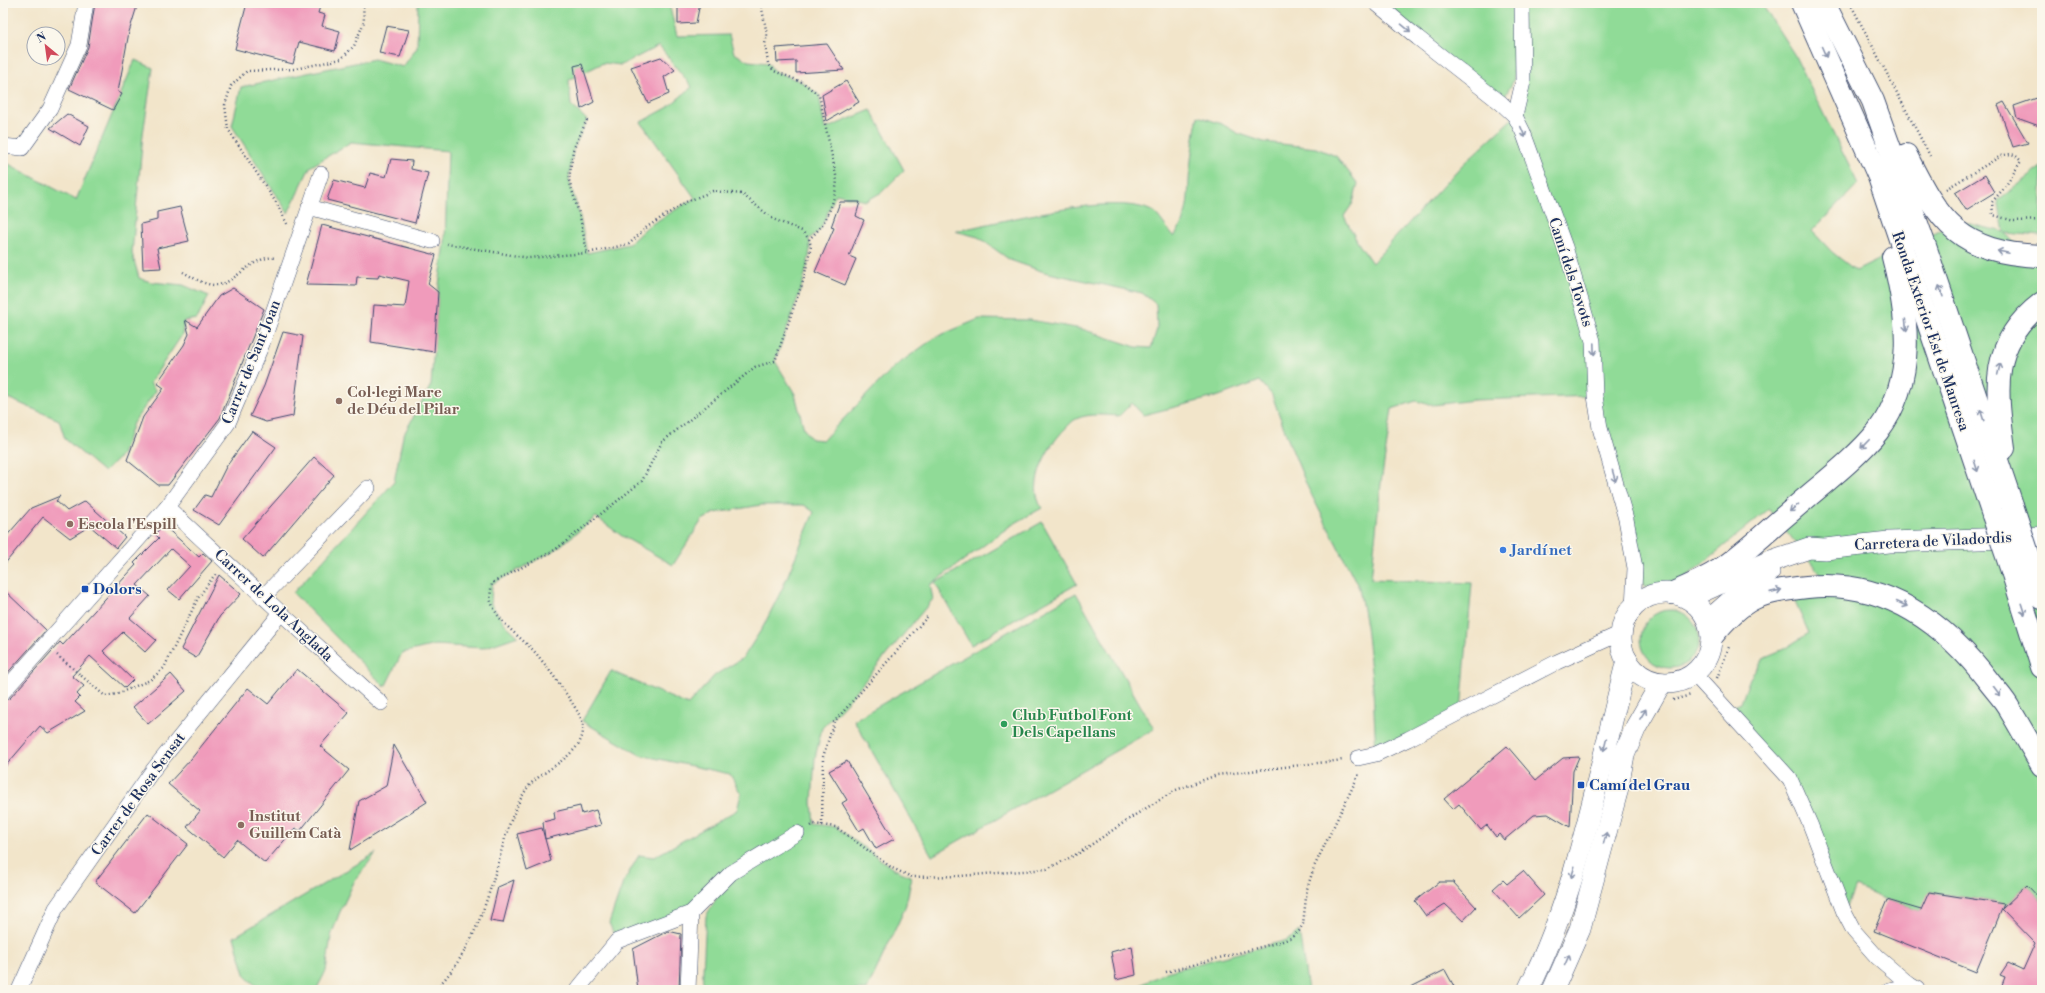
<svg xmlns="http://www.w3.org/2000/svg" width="2045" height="993" font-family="'Libre Bodoni',serif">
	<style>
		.green { fill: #90db97; stroke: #56857a; fill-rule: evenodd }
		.building { fill: #f09bbb }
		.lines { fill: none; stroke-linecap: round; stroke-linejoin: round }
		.street-casing { stroke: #3b4a6e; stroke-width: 16 }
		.secondary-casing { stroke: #3b4a6e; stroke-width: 22 }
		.highway-casing { stroke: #3b4a6e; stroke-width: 24 }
		.path { stroke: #3b4a6e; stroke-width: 2.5; stroke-dasharray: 1 3; stroke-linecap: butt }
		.street { stroke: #fff; stroke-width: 15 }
		.secondary { stroke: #fff; stroke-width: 21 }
		.highway { stroke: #fff; stroke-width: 22 }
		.highway-bridge-casing { stroke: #3b4a6e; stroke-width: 24; stroke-linecap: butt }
		.highway-bridge { stroke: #fff; stroke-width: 22 }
		.oneway { stroke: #8d97ae }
		.education-dot { fill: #8d6e63; stroke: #fbf7ec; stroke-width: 1.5 }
		.shop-dot { fill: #3f7fe0; stroke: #fbf7ec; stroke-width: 1.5 }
		.transit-dot { fill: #1a4fb4; stroke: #fbf7ec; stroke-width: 1.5 }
		.leisure-dot { fill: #2e9e5b; stroke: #fbf7ec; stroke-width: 1.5 }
		.labels { text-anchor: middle; stroke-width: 3; stroke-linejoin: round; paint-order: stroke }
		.street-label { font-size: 15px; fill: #1b2f5e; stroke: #fbf7ec }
		.education-label { font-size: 15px; font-weight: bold; fill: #785e54; stroke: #fbf7ec; text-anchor: start }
		.shop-label { font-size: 15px; font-weight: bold; fill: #366cbe; stroke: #fbf7ec; text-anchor: start }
		.transit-label { font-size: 15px; font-weight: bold; fill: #164399; stroke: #fbf7ec; text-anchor: start }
		.leisure-label { font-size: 15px; font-weight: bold; fill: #27864d; stroke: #fbf7ec; text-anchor: start }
	</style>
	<rect width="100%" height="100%" fill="#fbf7ec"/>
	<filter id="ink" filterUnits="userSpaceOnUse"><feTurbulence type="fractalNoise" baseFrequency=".025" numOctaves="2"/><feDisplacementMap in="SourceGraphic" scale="8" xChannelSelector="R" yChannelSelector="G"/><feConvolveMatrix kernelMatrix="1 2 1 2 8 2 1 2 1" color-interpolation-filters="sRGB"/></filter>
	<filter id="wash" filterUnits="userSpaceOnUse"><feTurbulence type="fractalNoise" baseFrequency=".012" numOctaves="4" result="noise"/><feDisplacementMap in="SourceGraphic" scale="16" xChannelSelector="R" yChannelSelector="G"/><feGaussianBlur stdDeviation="0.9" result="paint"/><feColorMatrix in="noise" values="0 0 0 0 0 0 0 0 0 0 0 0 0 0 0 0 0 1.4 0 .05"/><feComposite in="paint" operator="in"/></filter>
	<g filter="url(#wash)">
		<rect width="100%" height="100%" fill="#f2e5ca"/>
		<g class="green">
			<path d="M420,3h249l8,33 52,-1 5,18 14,8 20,2 6,8 28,11 17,13 6,34 46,-19 33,60 -22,22 -16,9 -30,-7 -16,36 -11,9c7,20 -26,98 -34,122l20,33 9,35 7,10 12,1 71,-73 42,-30 43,-18 51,1 52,9 54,18 15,1 6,-19 -1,-25 -14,-11 -98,-21 -34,-12 -32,-23 -23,-6c43,-8 159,-40 197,-20 8,5 15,19 22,26 17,-25 13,-41 16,-68 2,-18 4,-35 8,-53l24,8 15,9 27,9 52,6 20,8 22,28 -5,19 -9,13 14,27 14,20 90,-98 53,-49 7,-113h239l33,51 64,130 -46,47 20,21 24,19 102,-50 46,11 -6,-32 44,-33v69l-37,-3 37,38v630l-15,-16 -25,24 -8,-7 -64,-10 -9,18 -34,-10 -32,-13 -11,25 -46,-118 -71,-85 14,-6 9,-25 15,-21 19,-8 25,-16 -20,-44 39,-5 -59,-75 -96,79 -28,-2 -10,-18 -40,-172 -121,4 -41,5 -17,-4 -24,8 -11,74 -10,96 101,4 -11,128 -85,43 -3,-65 -7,-63 -7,-38 -51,-100 -19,-46 -17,-47 -12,-14 -41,15 -76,19 -11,-12 -13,13c-15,-1 -30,-3 -43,3 -4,2 -7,6 -10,9 -18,17 -40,56 -24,80l-32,18 -80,59 3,14 -86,103 -25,26 -7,30 -3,44 2,22 22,3 56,41 20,9 -7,31 -38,82h-165l4,-74 24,-41 -39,38 -74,28 -8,-18 14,-40 16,-28 15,2 83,-47 4,-16 -11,-20 -90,-19 -58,-34 29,-50 77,34 27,-30 28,-17 20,-31 20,-40 31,-75 -10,-7h-43l-46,8 -13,7 -29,45 -51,-29 -26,-19 -41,33 -63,34 -1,20 14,20 13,12 -35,12 -48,-3 -33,8 -17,34 -92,-94 101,-111 9,-46 28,-51 7,-93 7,-49 3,-92 -97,-9 -41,25 -22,46 -56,-87 9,-39 133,-28 29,8 14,-20 1,-43zM659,46l33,41 -25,21 -26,14 54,76 -48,29 -18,17 -42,9 -7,-36 -11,-37 4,-30 14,-30 -16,-15 -2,-25 34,-17 18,2z"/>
			<polygon points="1376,3 1513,3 1514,80 1505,96 1492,96"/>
			<polygon points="135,60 153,68 143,134 132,253 139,278 151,282 183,285 209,296 197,319 184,321 182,335 150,383 156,391 133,423 122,455 104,472 65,439 59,420 3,396 3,161 76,200"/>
			<polygon points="1042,522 1077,584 971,645 935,583"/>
			<polygon points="1076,593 1154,729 932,856 854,720"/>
			<circle cx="1670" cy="639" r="29"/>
			<polygon points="376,853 354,882 339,914 331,936 326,971 316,990 261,990 246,977 234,937"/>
			<polygon points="1299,931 1308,990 1131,990 1166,972 1280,942 1291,938"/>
		</g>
		<g id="blocks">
			<g class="building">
				<polygon points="95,3 138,3 129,32 118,92 122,94 113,110 69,89 88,47"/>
				<polygon points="247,3 321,3 318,13 325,15 322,26 340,31 335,51 299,42 293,64 235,49"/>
				<polygon points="678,3 700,3 696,23 678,24"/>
				<polygon points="386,26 409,30 400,57 379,53"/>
				<polygon points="827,44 844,70 796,73 796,61 777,62 776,48"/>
				<polygon points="661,57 675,70 664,77 669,94 648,103 631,67"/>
				<polygon points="582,64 594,102 581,109 574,66"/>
				<polygon points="846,81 859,102 827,121 822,95"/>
				<polygon points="2037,98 2042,111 2042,127 2017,118 2014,106"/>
				<polygon points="2004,102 2028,143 2013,147 1998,105"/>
				<polygon points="67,114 89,126 80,146 50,128"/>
				<polygon points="391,159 412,161 411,169 428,173 415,223 327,200 334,180 365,188 370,173 386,177"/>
				<polygon points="1985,175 1995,192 1966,210 1955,193"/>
				<polygon points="840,202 860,202 856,216 864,220 849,256 856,259 845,285 815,272 834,228 831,227"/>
				<polygon points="180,207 189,241 157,248 161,268 143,269 141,224 157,220 157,212"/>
				<polygon points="322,225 436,255 428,284 438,292 434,352 371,342 374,305 405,307 409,281 379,274 378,278 357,277 356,286 306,285"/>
				<polygon points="233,288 264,309 220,418 168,485 158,485 127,460 143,417 164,388 157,383 184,345 189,334 185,320 197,327 219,296"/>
				<polygon points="283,332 303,336 293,416 266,422 250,416 264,386"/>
				<polygon points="252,431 276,447 219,525 194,510 205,495 211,497 226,467"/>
				<polygon points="314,457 334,475 263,558 242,539"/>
				<polygon points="60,496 56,501 67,511 85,501 125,537 116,548 90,526 70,538 43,517 3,566 3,540 31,508"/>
				<polygon points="163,525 199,557 203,553 212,561 179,599 168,590 190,566 171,549 137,585 150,596 130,618 156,640 145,652 123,632 103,651 133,680 125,688 90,656 72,676 84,686 77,694 80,697 75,702 85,711 48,733 40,726 3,769 3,701 10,698 60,642 63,645 136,565 134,563 159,538 155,534"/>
				<polygon points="219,575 241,594 220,616 196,658 181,649"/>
				<polygon points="3,589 46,630 3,678"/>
				<polygon points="297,669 349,713 320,746 349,770 300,831 295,828 265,863 237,840 223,857 187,827 200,811 168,784 191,759 248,688 268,704"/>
				<polygon points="171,674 186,691 148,724 133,707"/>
				<polygon points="394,745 427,802 350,850 359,801 386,786"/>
				<polygon points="1507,746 1536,780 1563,758 1579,757 1573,771 1570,827 1548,814 1534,815 1504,840 1499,834 1496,837 1487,825 1481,830 1459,804 1453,809 1444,799"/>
				<polygon points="847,761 894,839 876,849 864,828 859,831 842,803 847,800 829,771"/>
				<polygon points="580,806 582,814 596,810 601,825 545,839 543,822 555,819 554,812"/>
				<polygon points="148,813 188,844 135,913 95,882"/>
				<polygon points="542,828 551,861 527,871 517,834"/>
				<polygon points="1523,871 1544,895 1519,918 1493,889 1503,880 1507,884"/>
				<polygon points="514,880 503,923 490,921 498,887"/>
				<polygon points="1439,882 1453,882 1476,907 1463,921 1445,904 1426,916 1415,901"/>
				<polygon points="2027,885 2042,901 2042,990 2000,990 2005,977 2000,975 2008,963 2023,970 2035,943 2002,909"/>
				<polygon points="1929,892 2004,904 1976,972 1874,931 1887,900 1921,910"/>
				<polygon points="668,931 681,934 679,990 638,990 633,949"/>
				<polygon points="1132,946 1136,975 1116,980 1111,952"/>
				<polygon points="1445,970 1456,990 1405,990"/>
			</g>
		</g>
	</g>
	<g filter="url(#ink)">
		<use href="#blocks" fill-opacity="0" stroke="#3b4a6e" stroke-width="1"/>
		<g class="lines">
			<defs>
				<g id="street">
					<polyline points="1376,3 1418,38 1501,103 1515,116 1523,132 1565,247 1593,341 1595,396 1600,428 1626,519 1635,568 1633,608"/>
					<polyline points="1515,116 1523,82 1522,3"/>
					<polyline points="3,146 22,148 50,109 79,45 86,3"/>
					<polyline points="309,207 432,241"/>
					<polyline points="167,507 281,613 381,703"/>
					<polyline points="263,597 368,488"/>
					<polyline points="1694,674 1790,779 1810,824 1844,912 1854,931 1877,957 1910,985"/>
					<polyline points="3,692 167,507 228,423 262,344 321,174"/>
					<polyline points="1358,758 1376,754 1408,739 1557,662 1621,633"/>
					<polyline points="19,990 56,908 153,770 281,613"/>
					<polyline points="577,990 617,941 691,913 731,873 797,833"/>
					<polyline points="688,990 691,913"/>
					<polyline points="1889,990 1910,985 1917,989"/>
				</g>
				<g id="secondary">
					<circle cx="1666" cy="638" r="45"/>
					<polyline points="1690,597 1768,562 1809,548 1825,549 1889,542 2042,537"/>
					<polyline points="1708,621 1752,582 1769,572"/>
					<path d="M1528,990c52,-103 70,-219 99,-330"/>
					<polyline points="1553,990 1580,929 1617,792 1624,755 1636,727 1661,683"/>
				</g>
				<g id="highway">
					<polyline points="1802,3 1879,177 1993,515"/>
					<polyline points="1824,3 1873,101 1925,246 2012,505"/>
					<path d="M1906,155c34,69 54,98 136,101"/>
					<path d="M2004,448c-8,-58 -15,-105 38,-145"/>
					<polyline points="2032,566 2042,598"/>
					<polyline points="2012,571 2042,667"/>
					<path d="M1673,593c17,-7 33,-14 48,-24 25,-17 47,-39 70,-58 27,-24 65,-52 87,-80 39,-52 30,-116 15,-174"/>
					<path d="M1712,636c31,-38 45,-44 95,-49 78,-8 138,36 183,96 7,9 15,17 20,27 11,18 21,37 32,55"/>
				</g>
			</defs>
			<use href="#street" class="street-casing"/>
			<use href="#secondary" class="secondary-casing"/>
			<use href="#highway" class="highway-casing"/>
			<g class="path">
				<path d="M761,3l6,32 -2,9 3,19 6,8 28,11 17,13 18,85c-2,22 -11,45 -28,59"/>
				<polyline points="1850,3 1930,156"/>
				<polyline points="587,120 573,150 569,180 580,217 587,253"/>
				<path d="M1946,189l55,-33c10,-3 13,-3 20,5l-16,26 -13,15 1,13 21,6 28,-1"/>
				<polyline points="287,224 277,204 228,129 225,105 231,86 247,71 295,69 341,59 354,46 364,22 363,3"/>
				<path d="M183,272c9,5 21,13 32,13 19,1 37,-31 61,-27"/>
				<polyline points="57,655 105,696 117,694 150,680 164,668 198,598 216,573"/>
				<polyline points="1717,678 1729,647"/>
				<polyline points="1673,700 1691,695"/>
				<polyline points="822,825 823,757 834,722 928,616"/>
				<polyline points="811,826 814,824 836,827 892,868 912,877 960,876 1047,869 1079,853 1135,815 1176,790 1217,775 1343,760"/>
				<polyline points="1166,972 1280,942 1291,938 1299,931 1303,924 1307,889 1314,867 1359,774"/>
				<path d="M434,990c32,-29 48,-73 60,-113 7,-22 11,-45 21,-66 3,-8 8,-17 13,-24 15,-19 63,-34 54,-66 -4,-13 -40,-62 -50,-72 -14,-14 -33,-26 -40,-45 -3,-5 -1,-15 0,-21l63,-33 61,-48 26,-21 20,-39 93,-75 20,-6 29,-83 7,-32 -2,-7 -7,-8 -29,-12 -31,-25 -29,-3 -27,11 -39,25 -18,17 -42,9 -58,5 -82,-14"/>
			</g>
			<use href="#street" class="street"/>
			<use href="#secondary" class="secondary"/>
			<use href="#highway" class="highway"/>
			<defs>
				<g id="highway-bridge">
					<polyline points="2012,505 2032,566"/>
					<polyline points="1993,515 2012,571"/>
				</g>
			</defs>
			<use href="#highway-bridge" class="highway-bridge-casing"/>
			<use href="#highway-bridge" class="highway-bridge"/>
		</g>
		<defs><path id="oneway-shaft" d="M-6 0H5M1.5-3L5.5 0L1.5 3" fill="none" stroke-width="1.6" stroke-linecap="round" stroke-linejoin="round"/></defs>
		<g class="oneway">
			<use href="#oneway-shaft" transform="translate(1406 28) rotate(40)"/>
			<use href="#oneway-shaft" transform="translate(1824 52) rotate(66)"/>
			<use href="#oneway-shaft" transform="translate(1523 132) rotate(67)"/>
			<use href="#oneway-shaft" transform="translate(2003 252) rotate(-168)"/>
			<use href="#oneway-shaft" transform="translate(1941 291) rotate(-109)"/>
			<use href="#oneway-shaft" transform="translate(1906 325) rotate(84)"/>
			<use href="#oneway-shaft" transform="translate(1594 349) rotate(88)"/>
			<use href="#oneway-shaft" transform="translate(1999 369) rotate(-77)"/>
			<use href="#oneway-shaft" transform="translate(1982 415) rotate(-108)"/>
			<use href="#oneway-shaft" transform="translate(1865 444) rotate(134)"/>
			<use href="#oneway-shaft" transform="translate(1976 466) rotate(72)"/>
			<use href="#oneway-shaft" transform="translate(1614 476) rotate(74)"/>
			<use href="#oneway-shaft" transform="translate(1794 508) rotate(140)"/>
			<use href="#oneway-shaft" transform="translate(1776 591) rotate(-13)"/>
			<use href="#oneway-shaft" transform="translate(1902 604) rotate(24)"/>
			<use href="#oneway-shaft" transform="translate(2023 609) rotate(72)"/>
			<use href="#oneway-shaft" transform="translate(1997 691) rotate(53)"/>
			<use href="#oneway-shaft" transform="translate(1643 714) rotate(-59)"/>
			<use href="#oneway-shaft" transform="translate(1605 745) rotate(104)"/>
			<use href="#oneway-shaft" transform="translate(1605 838) rotate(-75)"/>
			<use href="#oneway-shaft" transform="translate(1573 872) rotate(107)"/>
			<use href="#oneway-shaft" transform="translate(1567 960) rotate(-66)"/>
		</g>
	</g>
	<g class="education-dot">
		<circle cx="339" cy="401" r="4"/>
		<circle cx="70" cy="524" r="4"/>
		<circle cx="241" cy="825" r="4"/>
	</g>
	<circle class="shop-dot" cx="1503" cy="550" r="4"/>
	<g class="transit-dot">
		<rect x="81" y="585" width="8" height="8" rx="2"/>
		<rect x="1577" y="781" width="8" height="8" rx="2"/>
	</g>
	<circle class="leisure-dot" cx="1004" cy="724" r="4"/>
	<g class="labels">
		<g class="street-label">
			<text transform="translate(1571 272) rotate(72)" y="5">Camí dels Tovots</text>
			<text transform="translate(1931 331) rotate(71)" y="5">Ronda Exterior Est de Manresa</text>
			<text transform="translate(251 362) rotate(-68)" y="5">Carrer de Sant Joan</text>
			<text transform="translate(1933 541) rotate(-3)" y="5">Carretera de Viladordis</text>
			<text transform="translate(274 605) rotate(43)" y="5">Carrer de Lola Anglada</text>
			<text transform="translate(138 794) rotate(-54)" y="5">Carrer de Rosa Sensat</text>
		</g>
		<g class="education-label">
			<text x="347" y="397">Col·legi Mare<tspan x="347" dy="17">de Déu del Pilar</tspan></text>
			<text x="78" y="529">Escola l'Espill</text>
			<text x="249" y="821">Institut<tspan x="249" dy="17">Guillem Catà</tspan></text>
		</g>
		<g class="shop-label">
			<text x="1511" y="555">Jardí net</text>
		</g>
		<g class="transit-label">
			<text x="93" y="594">Dolors</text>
			<text x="1589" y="790">Camí del Grau</text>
		</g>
		<g class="leisure-label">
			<text x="1012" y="720">Club Futbol Font<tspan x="1012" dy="17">Dels Capellans</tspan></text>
		</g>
	</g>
	<rect width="2045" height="993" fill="none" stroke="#fbf7ec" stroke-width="16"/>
	<g transform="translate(46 46) rotate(331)"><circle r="19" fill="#fbf7ec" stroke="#a1a7b3"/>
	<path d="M0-3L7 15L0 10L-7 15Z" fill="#d1495b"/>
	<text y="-6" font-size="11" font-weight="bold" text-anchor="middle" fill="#1b2f5e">N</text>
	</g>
</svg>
